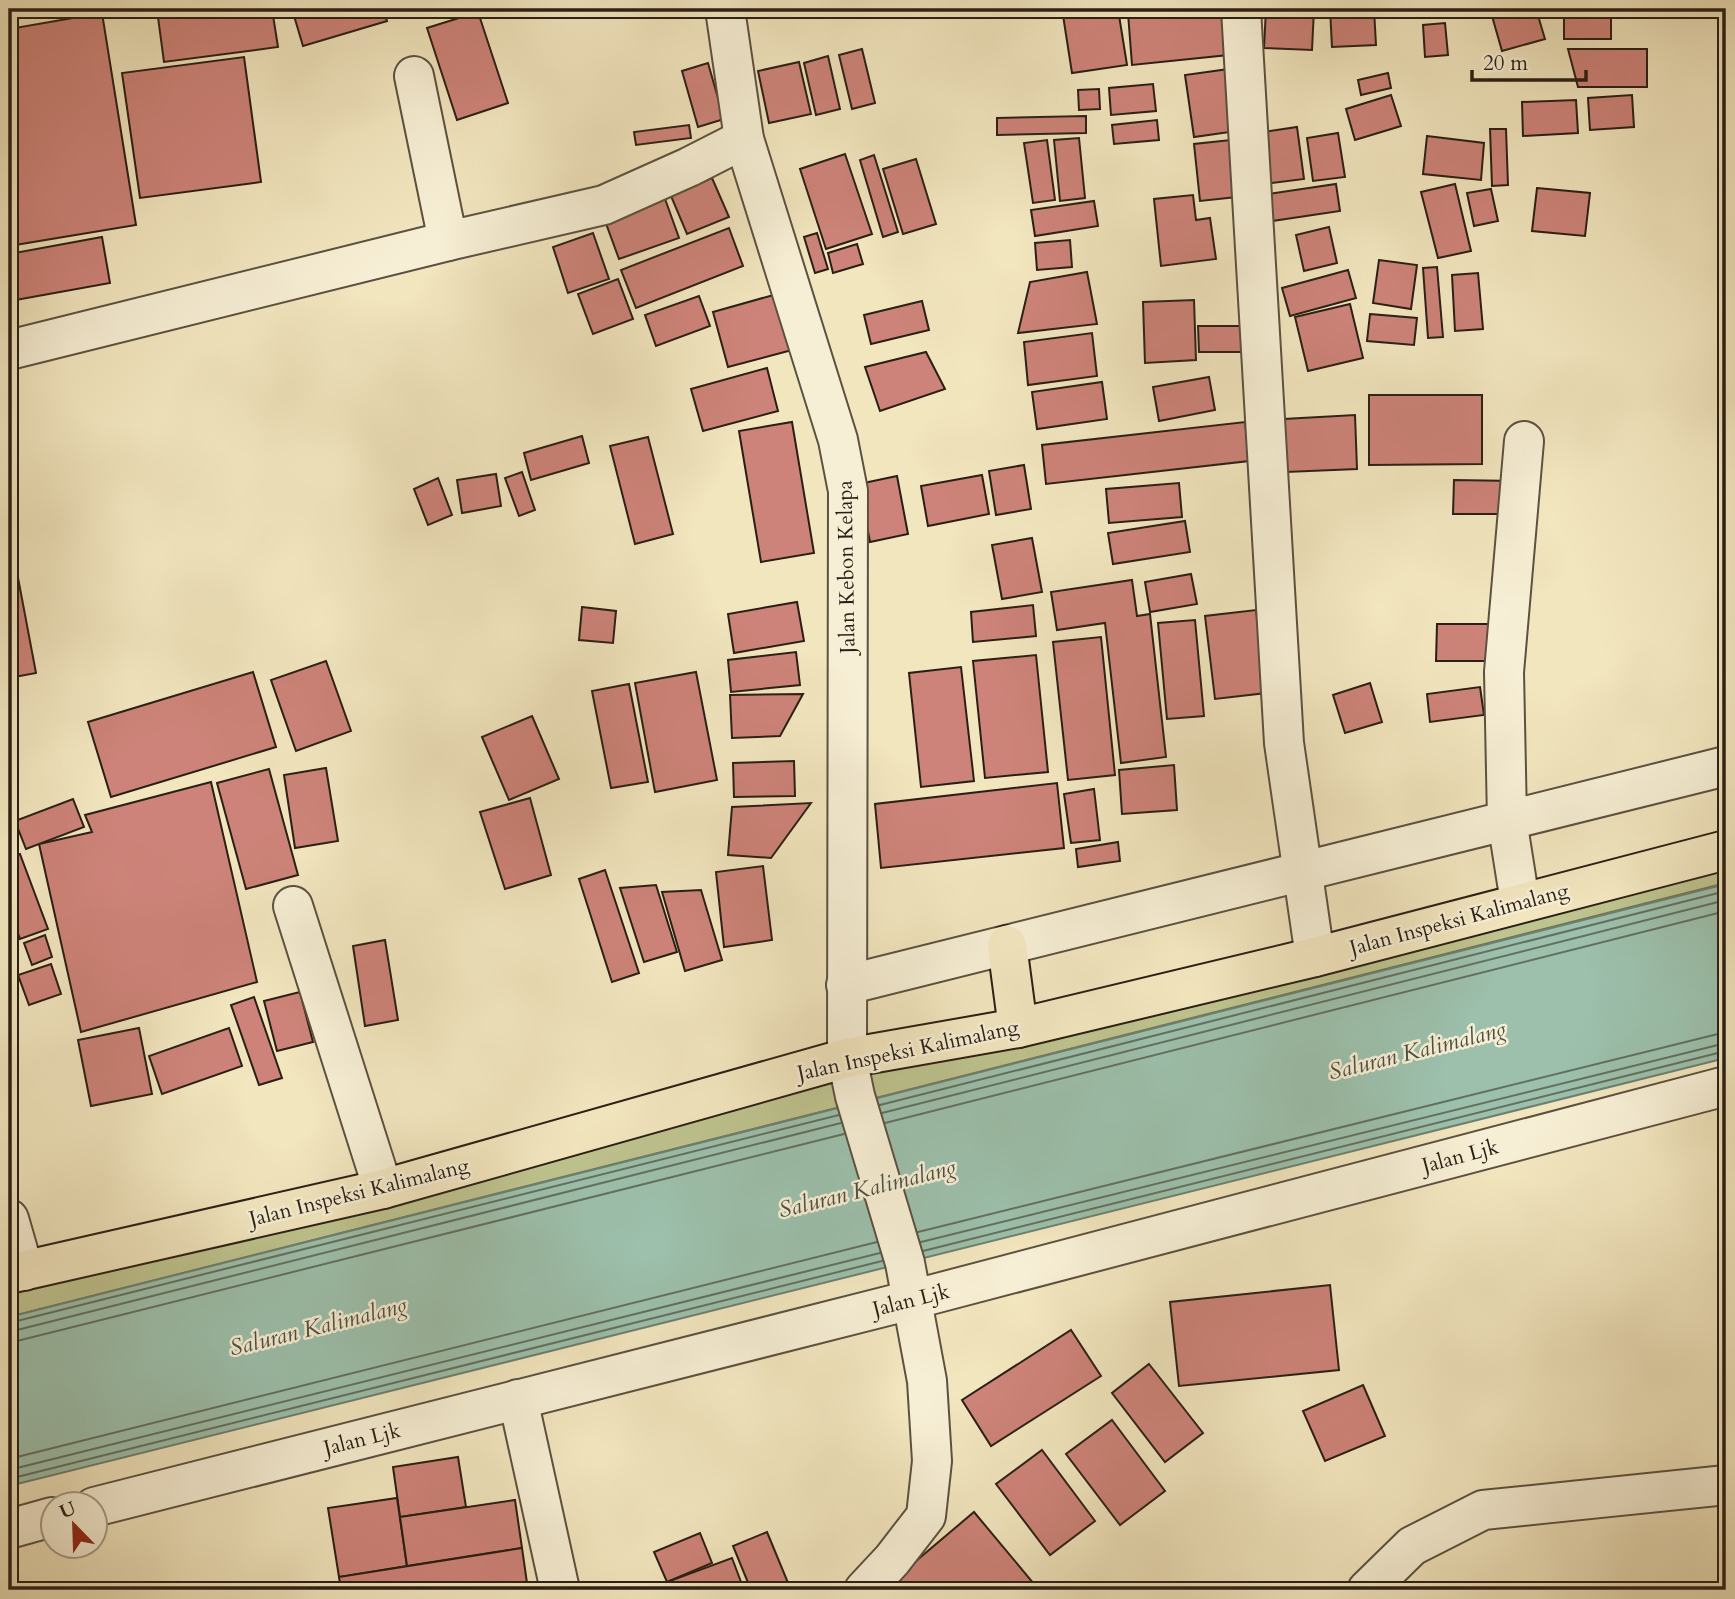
<svg xmlns="http://www.w3.org/2000/svg" width="1735" height="1599" font-family="Cardo,serif">
	<style>
		.green { fill: #bec48f; stroke: #747252; stroke-width: 2 }
		.water { fill: #9cc0ac; stroke: #6e8070; stroke-width: 2 }
		.lines { fill: none; stroke-linecap: round; stroke-linejoin: round }
		.shore { stroke: #637060; stroke-width: 2 }
		.building { fill: #cd8379; stroke: #2a1f15; stroke-width: 2 }
		.minor-casing { stroke: #5c5140; stroke-width: 42 }
		.major-casing { stroke: #2a1f15; stroke-width: 42 }
		.minor { stroke: #f7efd5; stroke-width: 38 }
		.major { stroke: #f2e6bf; stroke-width: 38 }
		.labels { text-anchor: middle; stroke-width: 5; stroke-linejoin: round; paint-order: stroke }
		.street-label { font-size: 21px; fill: #2a1f15; stroke: #f7efd5 }
		.water-label { font-size: 23px; font-style: italic; fill: #4c4f42; stroke: #f7efd5 }
	</style>
	<rect width="100%" height="100%" fill="#f2e6bf"/>
	<filter id="stains"><feTurbulence type="fractalNoise" baseFrequency=".00286" numOctaves="4"/><feColorMatrix values="0 0 0 0 .2 0 0 0 0 .09 0 0 0 0 .02 0 0 0 .5 -.17"/></filter>
	<radialGradient id="worn" r=".72"><stop offset=".6" stop-color="#630" stop-opacity="0"/><stop offset="1" stop-color="#630" stop-opacity=".3"/></radialGradient>
	<polygon class="green" points="1726,850 1726,883 9,1317 9,1274"/>
	<polygon class="water" points="1726,884 1726,1058 9,1486 9,1317"/>
	<g class="lines">
		<g class="shore">
			<polyline points="880,1105 1726,891"/>
			<polyline points="882,1113 1726,900"/>
			<polyline points="885,1123 1726,911"/>
			<polyline points="918,1232 1726,1032"/>
			<polyline points="921,1242 1726,1043"/>
			<polyline points="923,1251 1726,1051"/>
			<polyline points="9,1323 839,1115"/>
			<polyline points="9,1332 841,1123"/>
			<polyline points="9,1343 844,1134"/>
			<polyline points="9,1459 877,1242"/>
			<polyline points="9,1470 880,1253"/>
			<polyline points="9,1479 882,1261"/>
		</g>
	</g>
	<g class="building">
		<polygon points="169,9 272,9 278,47 164,62 157,10"/>
		<polygon points="292,9 383,9 387,21 303,46"/>
		<polygon points="1062,9 1118,9 1127,65 1072,73"/>
		<polygon points="1173,9 1234,9 1238,54 1132,65 1128,13"/>
		<polygon points="1266,9 1314,9 1312,50 1264,48"/>
		<polygon points="1330,9 1374,9 1376,45 1332,47"/>
		<polygon points="1490,9 1536,9 1545,39 1502,51"/>
		<rect x="1564" y="9" width="47" height="30"/>
		<polygon points="478,12 508,103 457,120 427,28"/>
		<polygon points="102,13 136,225 9,246 9,29"/>
		<polygon points="1445,23 1448,55 1425,57 1423,25"/>
		<polygon points="862,49 875,103 852,109 839,55"/>
		<polygon points="1568,49 1647,49 1647,87 1578,87"/>
		<polygon points="828,56 840,109 816,115 804,63"/>
		<polygon points="244,57 261,182 140,198 122,73"/>
		<polygon points="799,62 811,114 769,123 758,71"/>
		<polygon points="708,63 724,119 698,127 682,71"/>
		<polygon points="1229,69 1237,131 1194,137 1185,75"/>
		<polygon points="1388,73 1391,88 1361,95 1358,80"/>
		<polygon points="1153,84 1156,111 1111,115 1109,88"/>
		<polygon points="1099,89 1100,109 1079,110 1078,90"/>
		<polygon points="1391,95 1401,126 1355,140 1346,109"/>
		<polygon points="1632,95 1634,127 1590,130 1588,98"/>
		<polygon points="1576,100 1578,133 1523,136 1522,102"/>
		<polygon points="1086,116 1086,133 997,135 997,118"/>
		<polygon points="1157,120 1159,140 1114,144 1112,125"/>
		<polygon points="689,125 691,138 636,145 634,132"/>
		<polygon points="1297,127 1304,179 1264,184 1257,133"/>
		<polygon points="1490,129 1506,129 1508,185 1492,186"/>
		<polygon points="1338,133 1345,177 1313,181 1307,138"/>
		<polygon points="1427,136 1484,143 1481,180 1423,174"/>
		<polygon points="1079,138 1085,198 1060,201 1054,140"/>
		<polygon points="1240,139 1246,196 1200,201 1194,144"/>
		<polygon points="1047,140 1055,200 1033,203 1024,143"/>
		<polygon points="845,154 872,234 826,249 800,169"/>
		<polygon points="874,155 898,232 883,237 860,160"/>
		<polygon points="916,159 936,224 903,234 883,169"/>
		<polygon points="712,178 729,217 687,234 671,196"/>
		<polygon points="1336,184 1340,211 1272,221 1268,194"/>
		<polygon points="1455,184 1471,251 1438,258 1421,192"/>
		<polygon points="1537,188 1590,193 1585,236 1532,231"/>
		<polygon points="1491,189 1498,221 1474,226 1467,193"/>
		<polygon points="1193,195 1196,220 1210,218 1216,259 1161,266 1154,199"/>
		<polygon points="664,196 679,238 619,259 604,218"/>
		<polygon points="1094,201 1098,226 1035,236 1031,210"/>
		<polygon points="1329,227 1337,263 1304,271 1296,235"/>
		<polygon points="729,228 743,266 636,308 621,270"/>
		<polygon points="593,233 609,279 568,293 553,247"/>
		<polygon points="817,233 828,269 815,273 804,237"/>
		<polygon points="102,237 110,283 10,301 9,254"/>
		<polygon points="1070,240 1072,267 1037,270 1035,243"/>
		<polygon points="857,244 863,264 833,273 828,253"/>
		<polygon points="1379,260 1417,265 1411,309 1373,303"/>
		<polygon points="1437,267 1443,337 1428,338 1423,268"/>
		<polygon points="1348,270 1356,298 1290,316 1282,288"/>
		<polygon points="1087,272 1097,324 1018,333 1030,282"/>
		<polygon points="1478,273 1483,329 1455,331 1452,275"/>
		<polygon points="618,279 633,319 593,334 578,294"/>
		<polygon points="777,294 792,350 728,367 713,312"/>
		<polygon points="699,296 710,326 656,346 645,315"/>
		<polygon points="1194,300 1196,360 1145,363 1143,302"/>
		<polygon points="922,301 929,330 871,344 864,315"/>
		<polygon points="1350,304 1363,358 1308,371 1295,317"/>
		<polygon points="1370,314 1417,318 1414,345 1367,341"/>
		<polygon points="1198,326 1259,326 1259,352 1199,352"/>
		<polygon points="1092,333 1097,376 1028,385 1024,342"/>
		<polygon points="926,352 945,389 880,411 865,367"/>
		<polygon points="767,368 778,411 703,431 691,389"/>
		<polygon points="1209,377 1215,410 1159,421 1153,387"/>
		<polygon points="1102,382 1107,419 1037,429 1032,392"/>
		<polygon points="1369,395 1482,395 1482,464 1369,465"/>
		<polygon points="1355,415 1357,469 1286,472 1284,419"/>
		<polygon points="792,422 814,553 761,562 739,431"/>
		<polygon points="1245,422 1249,461 1046,484 1042,445"/>
		<polygon points="582,436 589,463 531,480 524,453"/>
		<polygon points="648,437 673,534 635,544 610,446"/>
		<polygon points="9,438 14,465 9,466"/>
		<polygon points="1024,465 1031,509 996,515 989,471"/>
		<polygon points="522,472 535,510 519,516 505,478"/>
		<polygon points="496,474 501,506 462,513 457,480"/>
		<polygon points="982,475 989,514 928,526 921,486"/>
		<polygon points="897,476 908,534 870,542 859,484"/>
		<polygon points="438,478 452,515 428,525 414,489"/>
		<polygon points="1454,480 1515,481 1514,514 1453,514"/>
		<polygon points="1179,483 1182,517 1109,523 1106,489"/>
		<polygon points="1185,521 1190,552 1113,564 1108,533"/>
		<polygon points="9,530 36,673 9,678"/>
		<polygon points="1032,538 1042,592 1002,599 992,545"/>
		<polygon points="1191,574 1197,604 1150,612 1145,582"/>
		<polygon points="1132,580 1137,616 1150,614 1166,757 1121,763 1105,623 1057,630 1051,592"/>
		<polygon points="797,602 804,641 734,653 728,614"/>
		<polygon points="1033,605 1036,636 973,642 971,612"/>
		<polygon points="582,607 616,611 613,643 579,640"/>
		<polygon points="1256,610 1266,693 1215,699 1205,616"/>
		<polygon points="1195,620 1204,716 1167,719 1158,623"/>
		<polygon points="1437,624 1497,624 1497,661 1436,661"/>
		<polygon points="1101,637 1115,775 1068,780 1053,642"/>
		<polygon points="796,652 800,685 731,692 728,660"/>
		<polygon points="1036,655 1048,772 985,778 973,661"/>
		<polygon points="326,661 351,731 296,751 271,680"/>
		<polygon points="961,667 974,781 921,787 909,673"/>
		<polygon points="253,672 276,747 111,797 88,722"/>
		<polygon points="696,672 717,780 655,792 635,683"/>
		<polygon points="1370,683 1382,722 1345,733 1333,695"/>
		<polygon points="629,684 648,782 611,788 592,691"/>
		<polygon points="1480,687 1484,715 1430,722 1427,694"/>
		<polygon points="803,694 780,736 732,738 730,695"/>
		<polygon points="532,716 559,779 509,800 482,737"/>
		<polygon points="794,761 795,796 734,797 733,763"/>
		<polygon points="1174,765 1177,810 1122,814 1119,770"/>
		<polygon points="326,768 338,841 295,848 284,775"/>
		<polygon points="269,769 298,875 246,889 217,783"/>
		<polygon points="211,782 257,982 81,1032 39,844 92,832 85,815"/>
		<polygon points="1057,783 1064,848 881,868 875,804"/>
		<polygon points="1094,789 1100,840 1071,843 1064,794"/>
		<polygon points="530,798 551,875 505,889 480,812"/>
		<polygon points="73,799 84,827 26,849 15,821"/>
		<polygon points="811,803 771,858 728,855 732,807"/>
		<polygon points="9,828 16,849 9,852"/>
		<polygon points="1118,842 1120,861 1078,867 1076,849"/>
		<polygon points="20,854 48,929 20,939 9,908 9,858"/>
		<polygon points="763,866 772,940 724,947 716,872"/>
		<polygon points="605,870 639,973 612,982 579,879"/>
		<polygon points="656,885 677,952 644,962 620,888"/>
		<polygon points="701,890 722,960 685,971 662,892"/>
		<polygon points="45,935 52,957 32,965 24,943"/>
		<polygon points="385,940 398,1020 365,1026 353,946"/>
		<polygon points="51,964 61,994 29,1005 18,975"/>
		<polygon points="300,992 313,1042 277,1051 264,1001"/>
		<polygon points="254,997 282,1078 259,1085 231,1005"/>
		<polygon points="139,1028 152,1094 91,1106 78,1040"/>
		<polygon points="229,1028 242,1066 162,1094 149,1056"/>
		<polygon points="1330,1285 1339,1370 1179,1386 1170,1302"/>
		<polygon points="1071,1330 1101,1376 991,1446 962,1400"/>
		<polygon points="1149,1364 1203,1433 1165,1462 1112,1393"/>
		<polygon points="1363,1385 1385,1436 1325,1461 1303,1411"/>
		<polygon points="1112,1420 1165,1491 1120,1525 1066,1454"/>
		<polygon points="1042,1450 1095,1521 1050,1555 996,1484"/>
		<polygon points="458,1457 466,1507 400,1517 393,1467"/>
		<polygon points="397,1498 407,1566 339,1577 328,1508"/>
		<polygon points="515,1500 522,1548 407,1566 400,1517"/>
		<polygon points="974,1512 1039,1590 887,1590 884,1588"/>
		<polygon points="767,1532 791,1590 751,1590 733,1546"/>
		<polygon points="700,1533 712,1563 667,1582 654,1552"/>
		<polygon points="522,1548 528,1590 341,1590 339,1577"/>
		<polygon points="732,1558 744,1590 670,1590 667,1582"/>
		<polygon points="1726,1585 1726,1590 1680,1590 1680,1588"/>
	</g>
	<g class="lines">
		<defs>
			<g id="minor">
				<polyline points="725,9 744,139 838,440 848,491 847,1058 855,1096 905,1263 927,1381 932,1461 926,1516 892,1560 864,1590"/>
				<polyline points="1241,9 1284,743 1315,957"/>
				<polyline points="414,76 448,241 604,205 689,167 744,139"/>
				<polyline points="9,350 448,241"/>
				<polyline points="1520,902 1507,820 1504,672 1524,441"/>
				<polyline points="293,906 383,1189"/>
				<polyline points="846,985 1726,766"/>
				<polyline points="9,1219 24,1271"/>
				<polyline points="518,1399 560,1590"/>
				<polyline points="94,1507 911,1300 1726,1086"/>
				<polyline points="9,1529 52,1517"/>
				<polyline points="1367,1590 1412,1546 1483,1510 1726,1485"/>
			</g>
			<g id="major">
				<polyline points="1007,945 1018,1028"/>
				<polyline points="9,1274 383,1189 847,1058 1018,1028 1315,957 1726,850"/>
			</g>
		</defs>
		<use href="#minor" class="minor-casing"/>
		<use href="#major" class="major-casing"/>
		<use href="#minor" class="minor"/>
		<use href="#major" class="major"/>
	</g>
	<g class="labels">
		<g class="street-label">
			<text transform="translate(846 567) rotate(-91)" y="7">Jalan Kebon Kelapa</text>
			<text transform="translate(1459 919) rotate(-15)" y="7">Jalan Inspeksi Kalimalang</text>
			<text transform="translate(908 1050) rotate(-12)" y="7">Jalan Inspeksi Kalimalang</text>
			<text transform="translate(1460 1156) rotate(-15)" y="7">Jalan Ljk</text>
			<text transform="translate(359 1192) rotate(-14)" y="7">Jalan Inspeksi Kalimalang</text>
			<text transform="translate(911 1300) rotate(-14)" y="7">Jalan Ljk</text>
			<text transform="translate(362 1439) rotate(-14)" y="7">Jalan Ljk</text>
		</g>
		<g class="water-label">
			<text transform="translate(1417 1050) rotate(-14)" y="8">Saluran Kalimalang</text>
			<text transform="translate(867 1188) rotate(-14)" y="8">Saluran Kalimalang</text>
			<text transform="translate(318 1326) rotate(-14)" y="8">Saluran Kalimalang</text>
		</g>
	</g>
	<rect width="1735" height="1599" fill="none" stroke="#f2e6bf" stroke-width="35"/>
	<rect x="10" y="10" width="1714" height="1578" fill="none" stroke="#2a1f15" stroke-width="3.5"/>
	<rect x="18" y="18" width="1700" height="1564" fill="none" stroke="#2a1f15" stroke-width="2"/>
	<g transform="translate(74 1525) rotate(337)"><circle r="33" fill="#f7efd5" stroke="#a59c88" stroke-width="2"/>
	<path d="M0-5L12 26L0 18L-12 26Z" fill="#8f2418"/>
	<text y="-10" font-size="19" font-weight="bold" text-anchor="middle" fill="#2a1f15">U</text>
	</g>
	<path d="M1472 70v10h114v-10" fill="none" stroke="#2a1f15" stroke-width="3.5"/>
	<text x="1483" y="70" font-size="21" fill="#2a1f15" stroke="#f7efd5" stroke-width="5" paint-order="stroke">20 m</text>
	<rect width="100%" height="100%" filter="url(#stains)"/>
	<rect width="100%" height="100%" fill="url(#worn)"/>
</svg>
